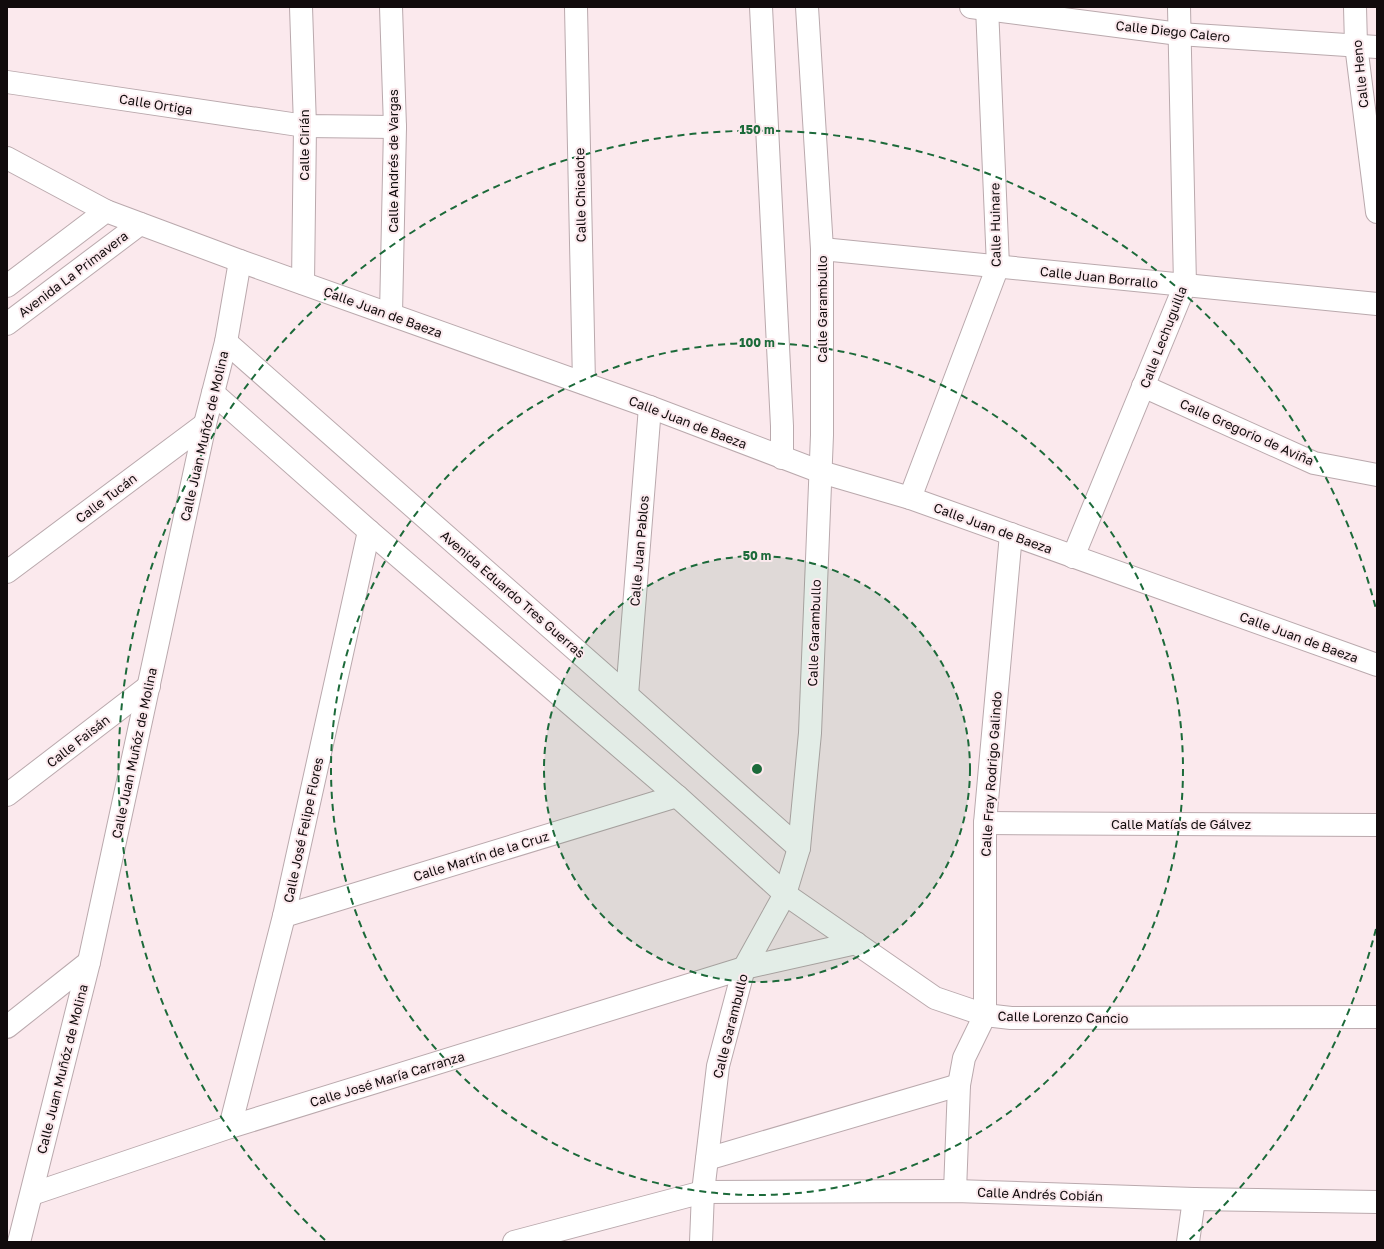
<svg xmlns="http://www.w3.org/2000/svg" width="1384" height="1249" font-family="'Golos Text',sans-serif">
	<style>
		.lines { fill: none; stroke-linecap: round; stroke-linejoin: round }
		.street-casing { stroke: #baa9ad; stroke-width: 24 }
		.secondary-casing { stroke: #baa9ad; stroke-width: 24 }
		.street { stroke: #fff; stroke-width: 22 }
		.secondary { stroke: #fff; stroke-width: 22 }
		.ring { fill: none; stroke: #1c6a3a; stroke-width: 2; stroke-dasharray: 7 5 }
		.labels { text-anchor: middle; stroke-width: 4; stroke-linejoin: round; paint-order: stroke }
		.street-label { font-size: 13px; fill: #110b0c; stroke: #fbe9ed }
		.centre { fill: #1c6a3a; stroke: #fbe9ed; stroke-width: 2 }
		.ring-label { font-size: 12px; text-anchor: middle; font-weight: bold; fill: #1c6a3a; stroke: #fbe9ed; stroke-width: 4; stroke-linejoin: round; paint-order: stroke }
	</style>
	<rect width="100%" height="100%" fill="#fbe9ed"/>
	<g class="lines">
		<defs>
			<g id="street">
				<polyline points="301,7 305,126 303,283"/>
				<polyline points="576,7 584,383"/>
				<polyline points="971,7 1179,34 1377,47"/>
				<polyline points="1355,7 1356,45 1377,212"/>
				<polyline points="7,82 305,126 395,127"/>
				<polyline points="7,158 106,211"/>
				<polyline points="822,249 1377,304"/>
				<polyline points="391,314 395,127 391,7"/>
				<polyline points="226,342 627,695 799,848"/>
				<polyline points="1143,386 1314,463 1377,475"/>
				<polyline points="213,393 369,531 677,796 785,894 935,998 985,1015 1011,1018 1377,1017"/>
				<polyline points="910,498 998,266 987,7"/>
				<polyline points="1073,557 1185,285 1179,7"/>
				<polyline points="7,572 205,424"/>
				<polyline points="627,695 650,407"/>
				<polyline points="7,795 149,686"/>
				<polyline points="985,823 1377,825"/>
				<polyline points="284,916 677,796"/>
				<polyline points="7,1027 89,962"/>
				<polyline points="230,1127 284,916 369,531"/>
				<polyline points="707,1159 959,1085"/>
				<polyline points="955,1191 959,1085 964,1058 985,1015 985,823 1011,534"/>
				<polyline points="32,1194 230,1127 744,968 856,943"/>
				<polyline points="19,1242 89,962 205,424 226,342 240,261"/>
				<polyline points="514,1242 703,1192 955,1191 1194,1199 1377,1202"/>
				<polyline points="1188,1242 1194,1199"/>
			</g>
			<g id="secondary">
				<polyline points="761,7 782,426 782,458"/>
				<polyline points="7,286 106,211 240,261 650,407 821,472 910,498 1377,665"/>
				<polyline points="7,324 140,224"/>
				<polyline points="701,1242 703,1192 718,1066 744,968 785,894 799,848 810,733 822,435 822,249 807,7"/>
			</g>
		</defs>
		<use href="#street" class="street-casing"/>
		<use href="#secondary" class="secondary-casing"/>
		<use href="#street" class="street"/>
		<use href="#secondary" class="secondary"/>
	</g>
	<circle cx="757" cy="769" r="213" fill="#1c6a3a" fill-opacity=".12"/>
	<g class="ring">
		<circle cx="757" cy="769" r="213"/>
		<circle cx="757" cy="769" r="426"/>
		<path d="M1376 929A639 639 0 0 1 1189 1240M325 1240A639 639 0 1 1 1376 609"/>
	</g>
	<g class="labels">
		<g class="street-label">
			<text transform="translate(1173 31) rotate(6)" y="5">Calle Diego Calero</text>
			<text transform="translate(1360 74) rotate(-96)" y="5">Calle Heno</text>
			<text transform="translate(156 104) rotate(9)" y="5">Calle Ortiga</text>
			<text transform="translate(304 145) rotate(-90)" y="5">Calle Cirián</text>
			<text transform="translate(393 161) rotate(-90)" y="5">Calle Andrés de Vargas</text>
			<text transform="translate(580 195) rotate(-91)" y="5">Calle Chicalote</text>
			<text transform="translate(995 225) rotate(-91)" y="5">Calle Huinare</text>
			<text transform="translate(73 274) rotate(-37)" y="5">Avenida La Primavera</text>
			<text transform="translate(1099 277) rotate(6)" y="5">Calle Juan Borrallo</text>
			<text transform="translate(822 309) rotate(-90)" y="5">Calle Garambullo</text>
			<text transform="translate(383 312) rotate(20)" y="5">Calle Juan de Baeza</text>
			<text transform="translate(1163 337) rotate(-69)" y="5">Calle Lechuguilla</text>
			<text transform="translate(688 422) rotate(21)" y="5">Calle Juan de Baeza</text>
			<text transform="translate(1247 432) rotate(24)" y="5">Calle Gregorio de Aviña</text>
			<text transform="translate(204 436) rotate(-77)" y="5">Calle Juan Muñóz de Molina</text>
			<text transform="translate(106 498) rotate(-37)" y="5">Calle Tucán</text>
			<text transform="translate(993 528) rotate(20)" y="5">Calle Juan de Baeza</text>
			<text transform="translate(639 551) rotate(-85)" y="5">Calle Juan Pablos</text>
			<text transform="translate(513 594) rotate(41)" y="5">Avenida Eduardo Tres Guerras</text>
			<text transform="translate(814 633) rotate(-88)" y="5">Calle Garambullo</text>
			<text transform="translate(1299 637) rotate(20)" y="5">Calle Juan de Baeza</text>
			<text transform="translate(78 741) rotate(-38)" y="5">Calle Faisán</text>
			<text transform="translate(134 753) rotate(-78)" y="5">Calle Juan Muñóz de Molina</text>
			<text transform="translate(991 774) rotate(-86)" y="5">Calle Fray Rodrigo Galindo</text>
			<text x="1181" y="829">Calle Matías de Gálvez</text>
			<text transform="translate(303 830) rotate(-78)" y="5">Calle José Felipe Flores</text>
			<text transform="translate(481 856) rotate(-17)" y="5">Calle Martín de la Cruz</text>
			<text transform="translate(1063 1017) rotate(1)" y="5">Calle Lorenzo Cancio</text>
			<text transform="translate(730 1026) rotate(-76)" y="5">Calle Garambullo</text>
			<text transform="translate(62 1069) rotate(-76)" y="5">Calle Juan Muñóz de Molina</text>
			<text transform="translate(387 1079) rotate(-17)" y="5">Calle José María Carranza</text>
			<text transform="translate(1040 1194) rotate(2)" y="5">Calle Andrés Cobián</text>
		</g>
	</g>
	<circle cx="757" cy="769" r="6" class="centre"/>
	<g class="ring-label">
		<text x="757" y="134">150 m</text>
		<text x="757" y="347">100 m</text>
		<text x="757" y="560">50 m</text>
	</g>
	<rect width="1384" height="1249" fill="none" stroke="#110b0c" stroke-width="16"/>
</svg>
